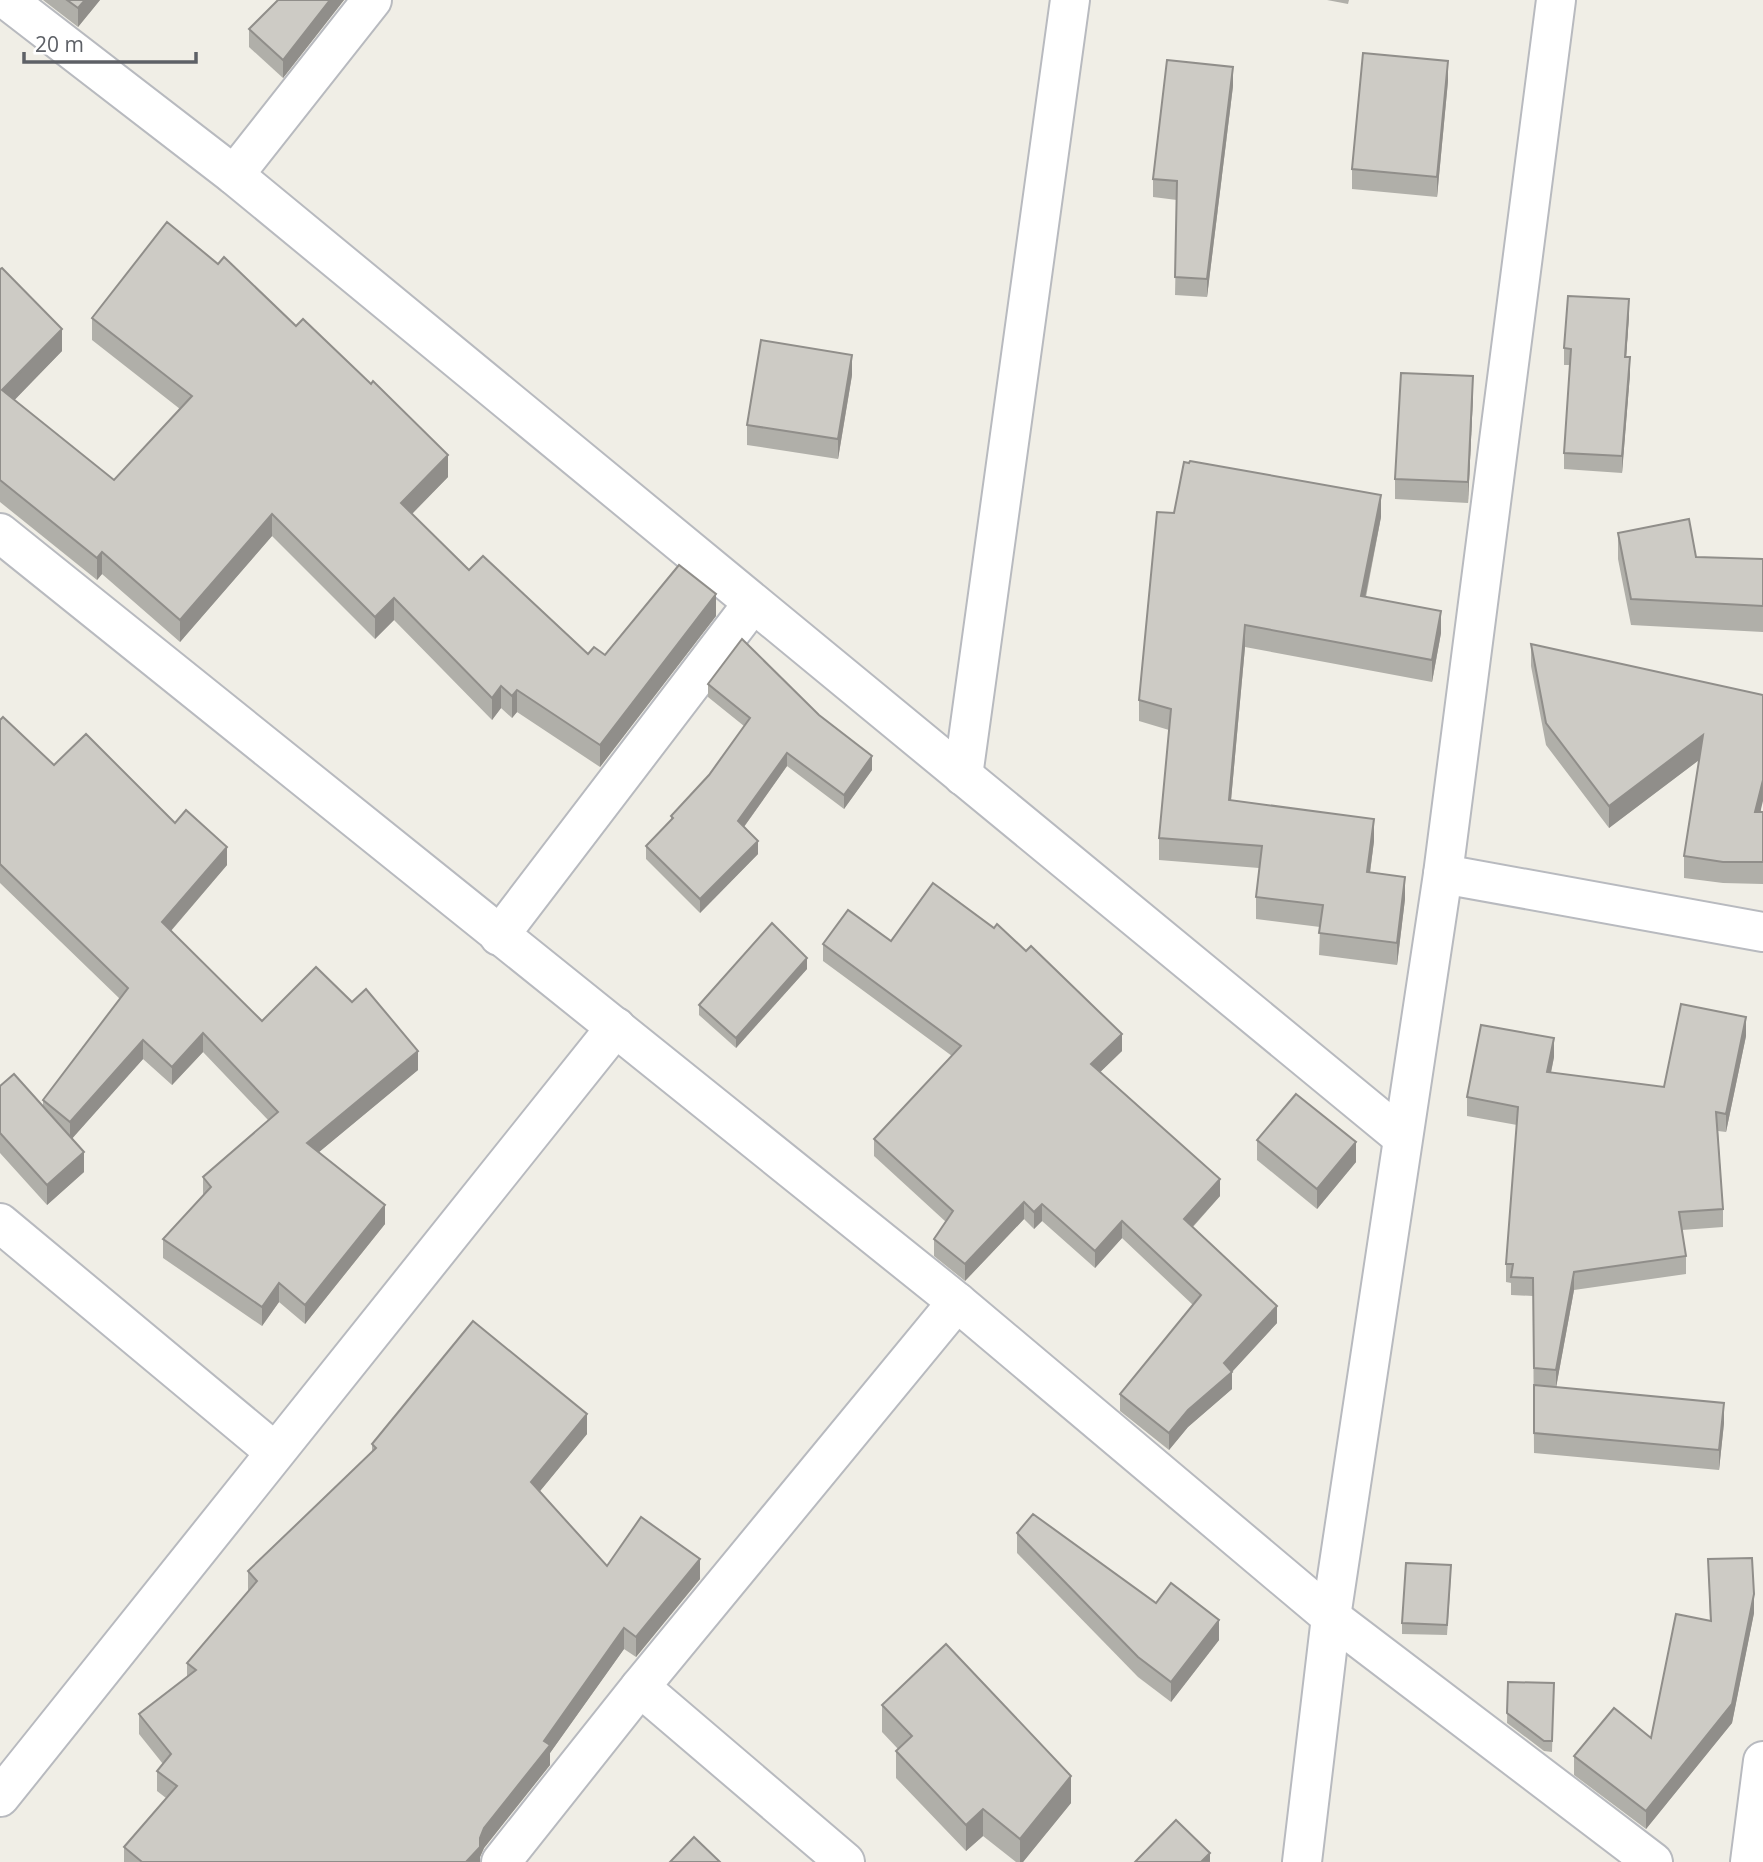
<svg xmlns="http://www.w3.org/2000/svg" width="1763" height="1862" font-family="'Open Sans',sans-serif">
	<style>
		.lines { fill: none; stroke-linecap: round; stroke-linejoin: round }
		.minor-casing { stroke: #b8babf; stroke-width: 42 }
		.minor { stroke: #fff; stroke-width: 38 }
		.wall { fill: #b0afa9 }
		.shaded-wall { fill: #908e8a }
		.building { fill: #cdcbc5; stroke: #908e8a; stroke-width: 2 }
	</style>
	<rect width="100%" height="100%" fill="#f0eee6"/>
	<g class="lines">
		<defs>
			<g id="minor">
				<polyline points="7,0 234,175 1402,1137"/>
				<polyline points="234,175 372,0"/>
				<polyline points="0,533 957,1302 1331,1617 1653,1862"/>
				<polyline points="963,776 1070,0"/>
				<polyline points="1443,874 1763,932"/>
				<polyline points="499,936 753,603"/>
				<polyline points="0,1223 275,1452"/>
				<polyline points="640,1687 845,1862"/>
				<polyline points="0,1797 616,1027"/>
				<polyline points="501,1862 640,1687 957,1302"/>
				<polyline points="1302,1862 1331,1617 1443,874 1556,0"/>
				<polyline points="1750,1862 1763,1761"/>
			</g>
		</defs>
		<use href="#minor" class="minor-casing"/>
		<use href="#minor" class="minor"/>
	</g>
	<g class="wall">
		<polygon points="43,0 100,0 78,27"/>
		<polygon points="278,0 344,0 283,78 249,47 249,29"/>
		<polygon points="1327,0 1349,0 1348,4"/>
		<polygon points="1448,81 1437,197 1352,189 1352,169"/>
		<polygon points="1233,86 1207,297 1175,295 1177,200 1153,197 1153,179"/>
		<polygon points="0,269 62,351 14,400 114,480 180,409 92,340 92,318 448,477 412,514 469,570 588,654 605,655 716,616 600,767 517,712 512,718 501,708 492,720 394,620 375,639 272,536 180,642 102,574 97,580 0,502"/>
		<polygon points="1629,316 1626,357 1630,374 1622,473 1564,469 1564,453 1570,365 1564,365 1564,348"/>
		<polygon points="852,375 838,459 747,445 747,425"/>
		<polygon points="1473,396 1468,503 1395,499 1395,479"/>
		<polygon points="1381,517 1366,597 1441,633 1432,682 1245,647 1231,800 1374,841 1370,873 1405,899 1397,965 1319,955 1320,927 1256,919 1256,897 1259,868 1159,860 1159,838 1169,730 1139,721 1139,700"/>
		<polygon points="1618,533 1696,557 1763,559 1763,632 1631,625 1618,559"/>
		<polygon points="1531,644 1763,695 1761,812 1763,812 1763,884 1723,883 1684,878 1684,856 1699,760 1609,828 1546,745 1531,666"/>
		<polygon points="708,684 872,770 844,809 787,766 744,827 758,854 700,913 646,859 646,846 671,820 671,816 709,775 744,726 708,697"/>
		<polygon points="0,720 54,765 175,823 227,865 171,931 262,1021 418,1070 319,1152 385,1224 305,1324 279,1302 262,1326 163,1258 163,1239 203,1196 203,1177 268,1120 203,1052 172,1085 143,1059 72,1138 84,1172 47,1205 0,1153 0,1086 43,1106 43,1100 120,999 0,883"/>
		<polygon points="891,941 1122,1051 1100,1072 1220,1196 1193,1227 1277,1323 1232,1372 1232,1389 1188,1427 1169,1450 1120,1411 1120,1394 1193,1305 1122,1238 1095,1268 1042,1221 1034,1229 1024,1219 965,1281 934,1256 934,1239 946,1222 874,1156 874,1139 952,1056 823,961 823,944"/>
		<polygon points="807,969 736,1048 699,1015 699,1005"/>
		<polygon points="1746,1036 1726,1132 1718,1131 1723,1209 1723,1227 1682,1230 1686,1256 1686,1274 1574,1290 1556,1387 1724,1423 1719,1470 1534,1453 1533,1296 1511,1295 1511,1283 1506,1282 1506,1264 1517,1125 1467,1116 1467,1097 1554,1057 1551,1073 1664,1087"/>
		<polygon points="1257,1140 1356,1162 1317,1209 1257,1160"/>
		<polygon points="587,1434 540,1491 607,1566 700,1579 636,1657 624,1649 550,1753 550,1765 484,1848 480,1857 480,1862 124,1862 124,1847 166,1798 157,1791 157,1771 163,1764 139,1734 139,1714 187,1677 187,1663 248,1592 248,1571 372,1452 372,1444"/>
		<polygon points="1017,1533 1156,1603 1219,1640 1171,1702 1138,1677 1017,1553"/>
		<polygon points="1708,1559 1754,1613 1732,1723 1646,1829 1574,1775 1574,1756 1651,1738 1710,1621"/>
		<polygon points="1451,1576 1447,1635 1402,1634 1402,1623"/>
		<polygon points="1508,1682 1554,1683 1552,1752 1544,1751 1507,1723"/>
		<polygon points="882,1705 1071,1803 1023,1862 1016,1862 983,1836 966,1851 896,1778 896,1751 898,1749 882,1732"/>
	</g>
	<g class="shaded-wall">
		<polygon points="85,0 100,0 78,27 78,8"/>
		<polygon points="330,0 344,0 283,78 283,60"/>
		<polygon points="1448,61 1448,81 1437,197 1437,177"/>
		<polygon points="1233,67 1233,86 1207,297 1207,279"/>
		<polygon points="1629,299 1629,316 1625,374 1625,357"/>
		<polygon points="62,329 62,351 2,413 2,390"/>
		<polygon points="852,355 852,375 838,459 838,439"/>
		<polygon points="1630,357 1630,374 1622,473 1622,456"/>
		<polygon points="1473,376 1473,396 1468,503 1468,482"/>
		<polygon points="448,455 448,477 401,525 401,503"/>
		<polygon points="1381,495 1381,517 1361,618 1361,596"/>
		<polygon points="272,514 272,536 180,642 180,620"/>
		<polygon points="102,552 102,574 97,580 97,558"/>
		<polygon points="716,594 716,616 600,767 600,745"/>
		<polygon points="394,598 394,620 375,639 375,617"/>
		<polygon points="1441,611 1441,633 1432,682 1432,660"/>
		<polygon points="1245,625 1245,647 1229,822 1229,800"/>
		<polygon points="501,686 501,708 492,720 492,698"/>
		<polygon points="517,690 517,712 512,718 512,696"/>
		<polygon points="1703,735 1703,757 1609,828 1609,806"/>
		<polygon points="787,753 787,766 738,835 738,821"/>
		<polygon points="872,756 872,770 844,809 844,795"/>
		<polygon points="1763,780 1763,801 1755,833 1755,812"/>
		<polygon points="1374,819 1374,841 1367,894 1367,872"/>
		<polygon points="758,841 758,854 700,913 700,899"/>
		<polygon points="227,847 227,865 162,941 162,922"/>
		<polygon points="1405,877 1405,899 1397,965 1397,943"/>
		<polygon points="807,958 807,969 736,1048 736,1038"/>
		<polygon points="1746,1017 1746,1036 1726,1132 1726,1114"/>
		<polygon points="203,1033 203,1052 172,1085 172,1067"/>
		<polygon points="1122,1034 1122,1051 1091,1081 1091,1064"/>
		<polygon points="1554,1038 1554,1057 1547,1091 1547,1072"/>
		<polygon points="143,1040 143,1059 70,1141 70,1122"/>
		<polygon points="418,1051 418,1070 307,1162 307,1143"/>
		<polygon points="1356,1142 1356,1162 1317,1209 1317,1189"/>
		<polygon points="84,1152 84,1172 47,1205 47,1185"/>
		<polygon points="1220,1179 1220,1196 1184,1236 1184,1219"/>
		<polygon points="1024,1202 1024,1219 965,1281 965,1264"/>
		<polygon points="1042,1204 1042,1221 1034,1229 1034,1212"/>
		<polygon points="385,1205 385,1224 305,1324 305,1305"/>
		<polygon points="1122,1221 1122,1238 1095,1268 1095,1251"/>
		<polygon points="1574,1272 1574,1290 1556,1388 1556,1370"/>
		<polygon points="279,1283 279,1302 262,1326 262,1307"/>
		<polygon points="1277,1306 1277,1323 1230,1374 1232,1372 1232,1389 1188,1427 1169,1450 1169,1433 1224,1363"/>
		<polygon points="1724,1403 1724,1423 1719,1470 1719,1450"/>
		<polygon points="587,1414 587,1434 531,1502 531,1482"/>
		<polygon points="700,1559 700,1579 636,1657 636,1637"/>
		<polygon points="1754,1594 1754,1613 1732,1723 1646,1829 1646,1811"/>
		<polygon points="1219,1620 1219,1640 1171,1702 1171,1682"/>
		<polygon points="624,1628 624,1649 550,1753 550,1765 484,1848 480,1857 480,1862 466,1862 484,1828 544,1741"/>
		<polygon points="1071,1776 1071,1803 1023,1862 1020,1862 1020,1839"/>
		<polygon points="983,1809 983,1836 966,1851 966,1825"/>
		<polygon points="1210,1853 1210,1862 1201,1862"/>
	</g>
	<g class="building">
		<polygon points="67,0 85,0 78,8"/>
		<polygon points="278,0 330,0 283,60 249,29"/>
		<polygon points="1363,53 1448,61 1437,177 1352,169"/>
		<polygon points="1167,60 1233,67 1207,279 1175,277 1177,181 1153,179"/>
		<polygon points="167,222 218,264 224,257 296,326 303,319 371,384 373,381 448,455 401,503 469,570 483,556 588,654 594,647 605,655 679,565 716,594 600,745 517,690 512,696 501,686 492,698 394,598 375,617 272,514 180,620 102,552 97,558 0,480 0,269 2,268 62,329 2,390 114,480 192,396 92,318"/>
		<polygon points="1568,296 1629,299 1625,357 1630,357 1622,456 1564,453 1571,349 1564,348"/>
		<polygon points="761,340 852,355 838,439 747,425"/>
		<polygon points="1401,373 1473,376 1468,482 1395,479"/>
		<polygon points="1190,461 1381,495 1361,596 1441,611 1432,660 1245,625 1229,800 1374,819 1367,872 1405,877 1397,943 1319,933 1323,905 1256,897 1262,846 1159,838 1171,709 1139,700 1157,512 1174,513 1184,462 1189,463"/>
		<polygon points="1689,519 1696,557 1763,559 1763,606 1631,599 1618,533"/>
		<polygon points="742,639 819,715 872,756 844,795 787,753 738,821 758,841 700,899 646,846 673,818 671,816 709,775 750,718 708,684"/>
		<polygon points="1531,644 1763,695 1763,780 1755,812 1763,812 1763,862 1723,862 1684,856 1703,735 1609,806 1546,723"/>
		<polygon points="3,717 54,765 86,734 175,823 186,810 227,847 162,922 262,1021 316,967 352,1002 366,989 418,1051 307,1143 385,1205 305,1305 279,1283 262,1307 163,1239 211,1187 203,1177 278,1112 203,1033 172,1067 143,1040 70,1122 43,1100 128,988 0,864 0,720"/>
		<polygon points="933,883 994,928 997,924 1026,951 1031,946 1122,1034 1091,1064 1220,1179 1184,1219 1277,1306 1224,1363 1232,1372 1188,1410 1169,1433 1120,1394 1201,1295 1122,1221 1095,1251 1042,1204 1034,1212 1024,1202 965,1264 934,1239 953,1211 874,1139 961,1046 823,944 848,910 891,941"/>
		<polygon points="772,923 807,958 736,1038 699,1005"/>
		<polygon points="1681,1004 1746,1017 1726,1114 1716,1112 1723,1209 1679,1212 1686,1256 1574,1272 1556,1370 1534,1368 1533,1278 1511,1277 1513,1264 1506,1264 1518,1107 1467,1097 1481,1025 1554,1038 1547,1072 1664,1087"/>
		<polygon points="14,1074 84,1152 47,1185 0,1133 0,1086"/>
		<polygon points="1296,1094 1356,1142 1317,1189 1257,1140"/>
		<polygon points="473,1321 587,1414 531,1482 607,1566 641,1517 700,1559 636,1637 624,1628 544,1741 550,1745 484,1828 480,1838 480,1847 466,1862 142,1862 124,1847 177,1786 157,1771 171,1754 139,1714 196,1670 187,1663 257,1581 248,1571 376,1448 372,1444"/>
		<polygon points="1534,1385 1724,1403 1719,1450 1534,1433"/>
		<polygon points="1033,1514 1156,1603 1171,1583 1219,1620 1171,1682 1138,1657 1017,1533"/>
		<polygon points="1752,1558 1754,1594 1732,1704 1646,1811 1574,1756 1614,1708 1651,1738 1676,1614 1711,1621 1708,1559"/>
		<polygon points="1406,1563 1451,1565 1447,1625 1402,1623"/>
		<polygon points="946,1644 1071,1776 1020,1839 983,1809 966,1825 896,1751 912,1736 882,1705"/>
		<polygon points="1508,1682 1554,1683 1552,1741 1544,1741 1507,1713"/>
		<polygon points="1176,1820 1210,1853 1201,1862 1135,1862"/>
		<polygon points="694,1837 720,1862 670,1862"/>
	</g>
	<path d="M24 52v10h172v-10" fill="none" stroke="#5d6066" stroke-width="3.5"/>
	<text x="35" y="52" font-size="21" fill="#5d6066" stroke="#ffffff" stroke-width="5" paint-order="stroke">20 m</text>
</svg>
